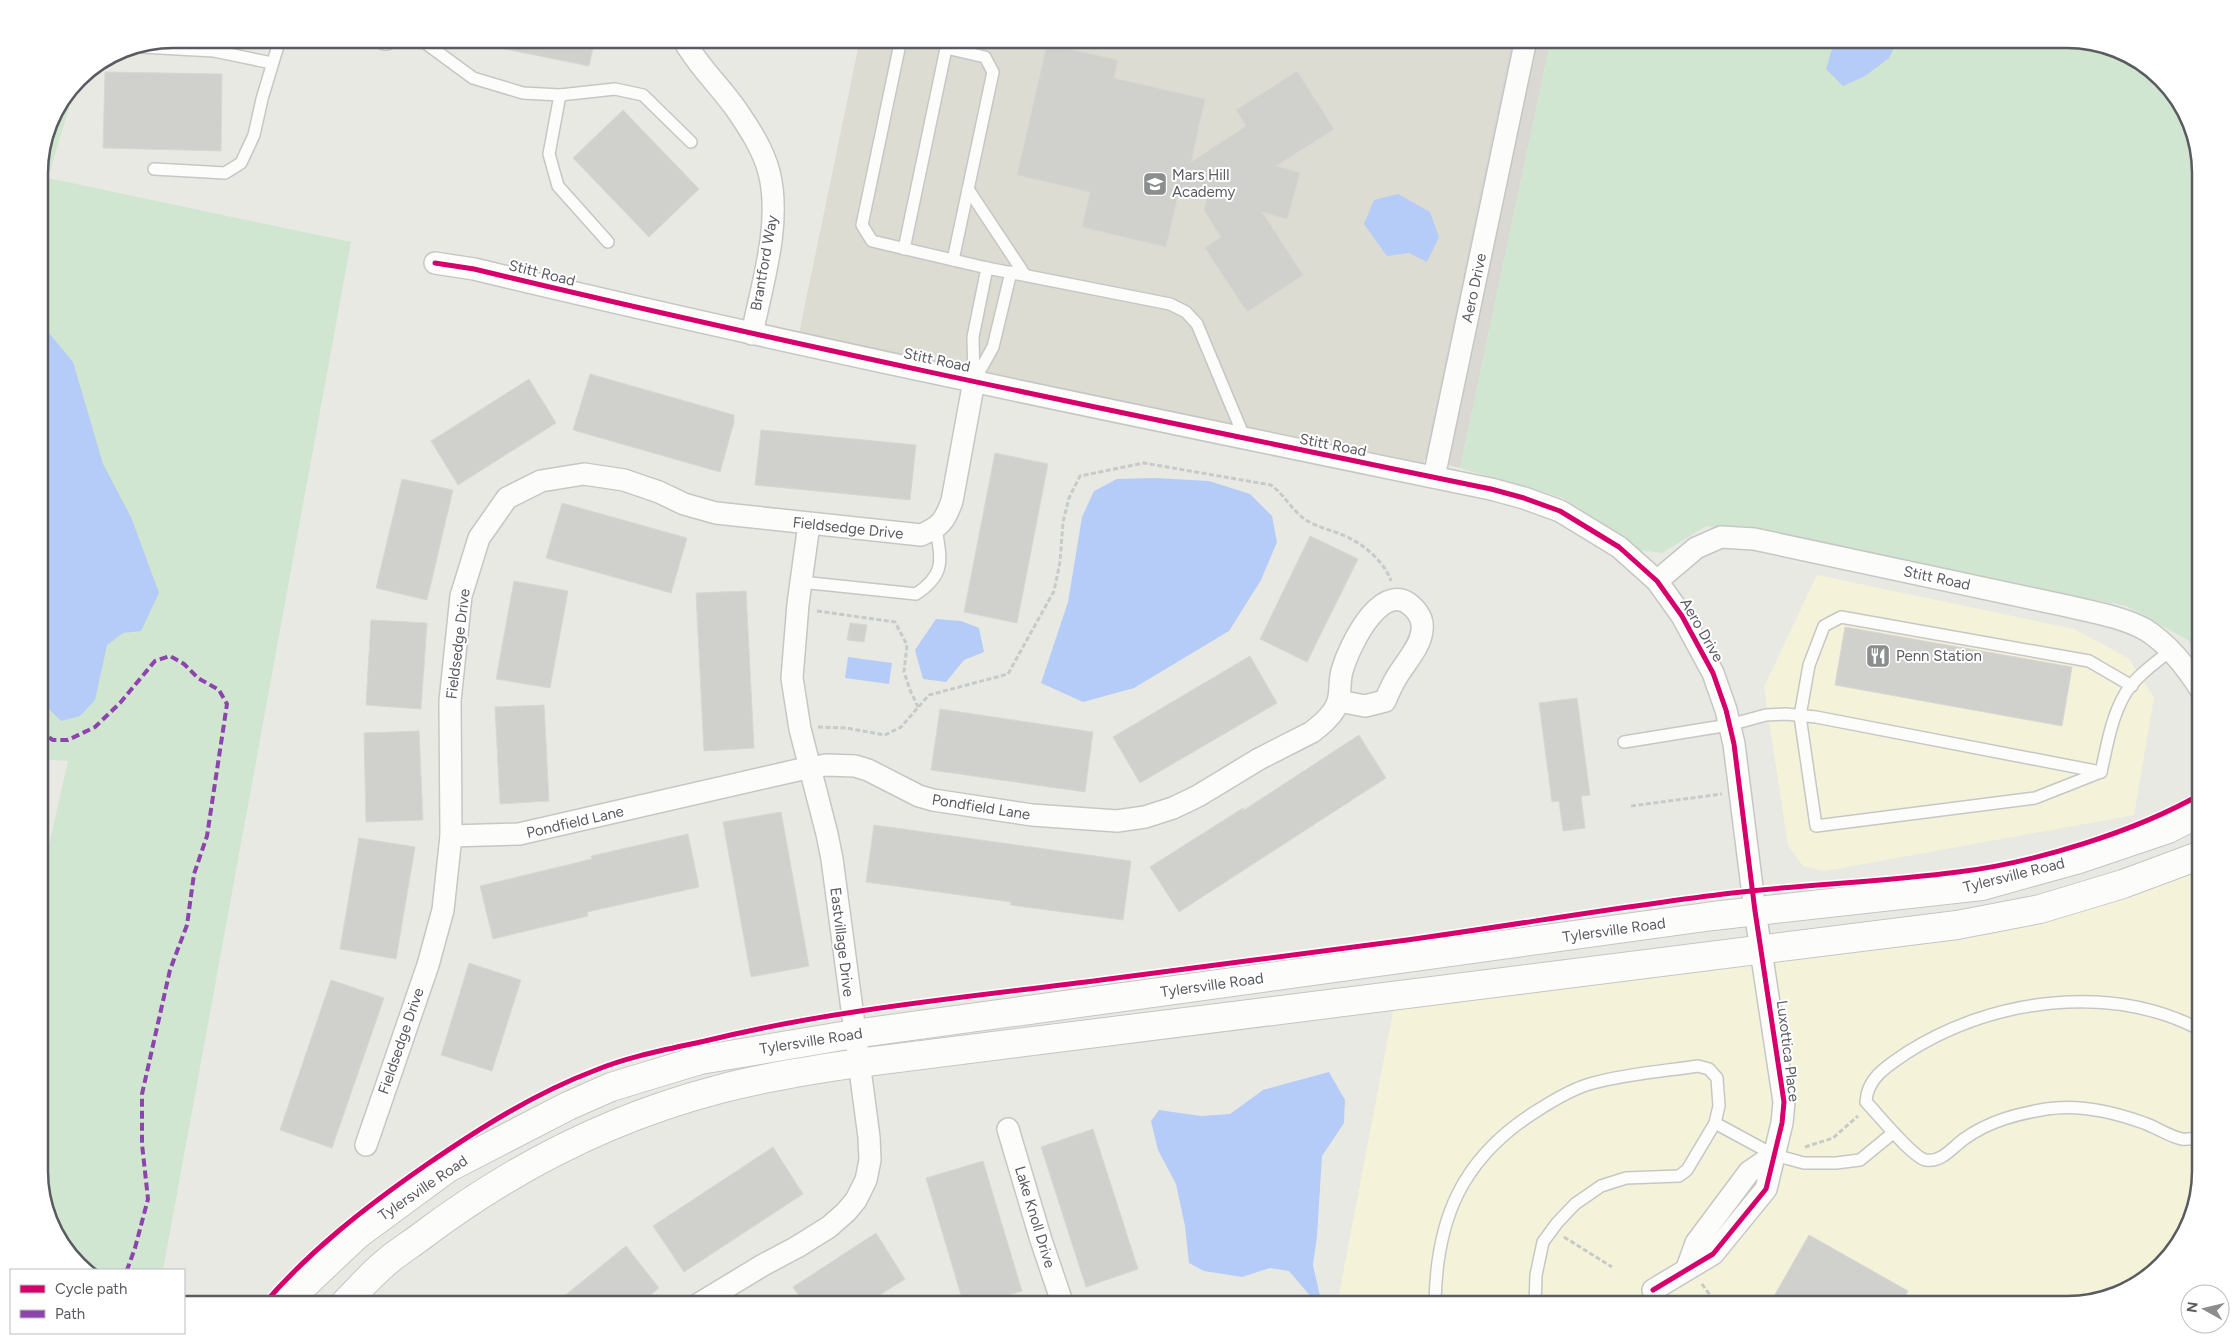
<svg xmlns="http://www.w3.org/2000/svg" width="2240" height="1344" font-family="Figtree,sans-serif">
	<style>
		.commercial { fill: #f4f3da }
		.industrial { fill: #d9d8d2 }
		.education { fill: #dddcd2 }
		.green { fill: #d0e6d1 }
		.water { fill: #b4ccf7 }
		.building { fill: #d0d0cd; stroke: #d8d7d2 }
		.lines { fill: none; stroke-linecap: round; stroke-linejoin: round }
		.lane-casing { stroke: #c6c7c5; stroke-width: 14 }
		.street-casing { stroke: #c6c7c5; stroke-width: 24 }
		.secondary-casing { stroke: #c5c5c5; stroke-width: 30 }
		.path { stroke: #c6cbc9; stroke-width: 3; stroke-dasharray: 5 2.5; stroke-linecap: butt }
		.lane { stroke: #fcfcfb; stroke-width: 11 }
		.street { stroke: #fcfcfb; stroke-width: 21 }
		.secondary { stroke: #fcfcfb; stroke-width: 28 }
		.quiet { stroke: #8e44ad; stroke-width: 4; stroke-dasharray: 8 4; stroke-linecap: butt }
		.cycleway-casing { stroke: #fff; stroke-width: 8 }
		.cycleway { stroke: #d6006c; stroke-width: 5 }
		.labels { text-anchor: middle; stroke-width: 4; stroke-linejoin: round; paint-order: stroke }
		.poi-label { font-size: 15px; fill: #595b61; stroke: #fff; text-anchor: start }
		.street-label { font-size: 15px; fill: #595b61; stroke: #fff }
		.rim { fill: none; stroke: #595b61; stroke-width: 2.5 }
	</style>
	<rect width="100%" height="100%" fill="#e9e9e3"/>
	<g class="commercial">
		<polygon points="1817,575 2074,629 2128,658 2154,697 2134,815 1825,871 1803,866 1788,845 1764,687"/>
		<polygon points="2201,855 2201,1172 2183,1239 2134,1287 2068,1305 1337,1305 1396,996 1957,925"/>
	</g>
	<polygon class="industrial" points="1511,39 1551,39 1460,468 1424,459"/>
	<polygon class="education" points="860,39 1511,39 1421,475 797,343"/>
	<g class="green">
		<polygon points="1551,39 2068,39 2135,57 2183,105 2201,164 2201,660 2188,640 2126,606 1706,526 1662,553 1638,550 1563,498 1460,468"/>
		<polygon points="78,78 48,178 351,242 163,1270 88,1270 57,1239 39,1180 39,889 68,761 39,759 39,164 52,114"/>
	</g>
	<g class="water">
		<polygon points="1835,39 1898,39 1889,58 1865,76 1843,86 1826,69"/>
		<polygon points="1398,194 1430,212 1439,237 1427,262 1409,253 1387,256 1364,224 1374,200"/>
		<polygon points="39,321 73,362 103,464 131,517 159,593 141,631 123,633 107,645 95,700 80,716 61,721 39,699"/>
		<polygon points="1155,478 1209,481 1250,494 1272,516 1277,542 1261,580 1229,631 1134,688 1083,702 1041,683 1068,602 1082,517 1094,491 1117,479"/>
		<polygon points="936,619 961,621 979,628 984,652 964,660 946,682 923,679 915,650"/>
		<polygon points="848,657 892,663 889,684 845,678"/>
		<polygon points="1329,1072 1345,1100 1344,1123 1322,1156 1317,1236 1313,1265 1322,1305 1318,1305 1289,1271 1270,1268 1242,1277 1204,1271 1189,1263 1185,1226 1176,1184 1158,1150 1151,1121 1159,1110 1201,1116 1230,1114 1263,1090"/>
	</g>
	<g class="building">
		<polygon points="491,39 595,39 589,66 490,46"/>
		<polygon points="1047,44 1118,60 1114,78 1205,99 1191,162 1246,126 1236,110 1297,71 1334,129 1276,166 1300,173 1287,219 1262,212 1303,275 1247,312 1205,248 1221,237 1204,210 1207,197 1179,190 1166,247 1082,227 1090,192 1017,175"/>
		<polygon points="105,72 222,74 221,151 103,148"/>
		<polygon points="623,110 699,189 649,237 573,158"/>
		<polygon points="590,374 734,415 734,422 720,472 573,430"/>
		<polygon points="529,379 556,423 458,485 431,441"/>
		<polygon points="761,430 916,445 910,500 755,485"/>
		<polygon points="995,453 1048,464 1017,623 964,612"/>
		<polygon points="402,479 453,490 427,600 376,588"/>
		<polygon points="562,503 687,538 671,593 546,558"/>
		<polygon points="1310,536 1358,559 1307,662 1260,639"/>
		<polygon points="514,581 568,591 550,688 496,679"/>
		<polygon points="746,591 754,748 704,751 696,593"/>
		<polygon points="371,620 427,623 421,709 366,705"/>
		<polygon points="850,623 867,625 864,642 847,640"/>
		<polygon points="1845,627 2072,667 2062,726 1835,685"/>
		<polygon points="1250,656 1277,703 1140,783 1113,737"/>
		<polygon points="1577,698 1590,795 1581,796 1585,828 1563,831 1559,801 1552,802 1539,703"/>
		<polygon points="544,705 549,801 500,804 495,707"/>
		<polygon points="940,709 1093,732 1085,792 931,770"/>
		<polygon points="419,731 423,820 366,822 364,733"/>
		<polygon points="1359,735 1386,778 1179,912 1150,867 1243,808 1244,810"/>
		<polygon points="781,812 809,966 751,977 723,822"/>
		<polygon points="874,825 1131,861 1123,920 1010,905 1011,902 866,882"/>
		<polygon points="688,834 699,887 587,912 588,916 493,939 480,886 592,859 591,856"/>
		<polygon points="359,838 415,847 396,959 340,949"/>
		<polygon points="469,963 521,980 492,1071 441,1055"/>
		<polygon points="331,980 384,998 332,1148 280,1130"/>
		<polygon points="1093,1129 1138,1269 1086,1287 1041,1147"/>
		<polygon points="773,1147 803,1194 684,1272 653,1226"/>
		<polygon points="983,1161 1022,1291 974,1305 964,1305 926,1178"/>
		<polygon points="876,1233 905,1279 864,1305 805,1305 793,1287"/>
		<polygon points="1809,1235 1908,1291 1900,1305 1769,1305"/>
		<polygon points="626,1246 659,1288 638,1305 553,1305"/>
	</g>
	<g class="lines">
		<defs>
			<g id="lane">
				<polyline points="420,39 473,78 523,93 560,95 615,89 643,95 691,142"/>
				<polyline points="901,39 862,225 872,241 987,268 1170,304 1186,312 1197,324 1245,439"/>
				<polyline points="142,47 214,51 272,63"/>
				<polyline points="946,48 985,57 993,72 953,260"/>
				<polyline points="560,95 549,154 558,186 608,242"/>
				<polyline points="154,169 225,173 241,163 254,135 262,99 280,39"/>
				<polyline points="968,189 1025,275"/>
				<polyline points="904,249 948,39"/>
				<polyline points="974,379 973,337 987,268"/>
				<polyline points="974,381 993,347 1011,272"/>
				<path d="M801,582l115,12c30,-20 25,-34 20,-66"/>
				<polyline points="1624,742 1729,725 1766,715 1786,714 1816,717 2101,772"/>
				<polyline points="2101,772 2035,798 1816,826 1800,716 1809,665 1824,626 1841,617 2089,661 2132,686"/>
				<path d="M2101,772c6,-26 10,-54 24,-78 10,-17 30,-31 45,-43"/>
				<path d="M2201,1030c-91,-48 -209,-31 -293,22 -19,13 -41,25 -42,50 11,11 47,56 60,58 15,3 27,-13 38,-21 25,-18 53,-25 82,-30 32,-5 68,3 98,14 12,4 26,14 38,16 6,1 14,-1 19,-2"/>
				<polyline points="1715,1123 1774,1155 1804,1163 1836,1163 1860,1160 1893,1133"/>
				<path d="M1435,1305c1,-85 26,-146 100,-193 17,-11 38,-24 58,-29 33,-9 71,-12 105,-17l11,3 8,9 2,28 -4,17 -28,47 -8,6 -53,2 -25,8 -26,18 -18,19 -14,19 -7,33 -1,30"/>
				<polyline points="1652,1305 1653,1290"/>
			</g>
			<g id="street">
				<polyline points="385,39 386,39"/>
				<path d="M683,39c14,26 36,46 53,70 13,19 27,40 33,63 13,51 -7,112 -17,162"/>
				<path d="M435,263l39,6c337,81 678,150 1017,220l33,9 36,13 59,36 38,34 25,35 31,57 13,37 8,34 21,167 29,191 -2,21 -16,66 -53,65 -60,36"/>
				<polyline points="1434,477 1526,39"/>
				<path d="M1657,581l39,-33 25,-11 33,2 313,67c26,6 56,11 79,24 22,14 41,38 55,60"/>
				<path d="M451,836l68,-2 279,-64 28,-5 29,1 13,4 51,26 14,4 99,15 85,6 28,-4 28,-9 25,-12 61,-37 53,-27 11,-9c6,-6 13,-13 15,-22 3,-9 1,-20 4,-30 7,-25 43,-101 75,-59 4,5 6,11 5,18 -1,17 -19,35 -27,50 -4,7 -7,14 -10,21l-20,5 -26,-5"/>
				<polyline points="1008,1129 1041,1240 1063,1305"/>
				<path d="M366,1145l62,-180 15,-55 8,-74 -1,-135 11,-105 18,-58 28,-40 34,-17 43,-7 40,6 35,12 25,12 32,9 205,22c19,-8 24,-14 31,-34l22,-120"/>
				<polyline points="1687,1268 1696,1243 1749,1172 1774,1155"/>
				<polyline points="697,1305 763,1265 797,1247 829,1227 846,1212 856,1200 866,1180 870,1160 869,1137 832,859 827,834 800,729 792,678 798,604 809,524"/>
			</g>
			<g id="secondary">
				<polyline points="283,1305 357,1235 448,1168 568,1106 611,1087 700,1060 854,1034 1713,916 1982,886 2079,859 2168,829 2201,812"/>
				<path d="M343,1305c13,-13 26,-28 40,-40 12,-11 27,-20 40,-30 89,-67 189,-118 297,-146 46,-12 92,-19 138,-26l1099,-138 83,-16 83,-25 78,-29"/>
			</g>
		</defs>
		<use href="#lane" class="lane-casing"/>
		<use href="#street" class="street-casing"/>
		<use href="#secondary" class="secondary-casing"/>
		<g class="path">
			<polyline points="817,611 895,622 907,645 904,672 910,690 918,707"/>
			<path d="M818,727l28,1 39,7 16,-8 28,-32 79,-21 46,-83 6,-29 3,-40 6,-24 11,-22 64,-13 127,22c14,10 21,26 35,35 14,9 32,11 47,20 15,8 33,25 38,41"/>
			<polyline points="1631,806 1722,794"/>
			<polyline points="1805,1147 1833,1138 1858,1116"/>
			<polyline points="1564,1237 1612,1267"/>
			<polyline points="1702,1284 1712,1298 1714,1305"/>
			<path d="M2110,1294c9,-8 22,-17 35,-17"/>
		</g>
		<use href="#lane" class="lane"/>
		<use href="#street" class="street"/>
		<use href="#secondary" class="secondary"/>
		<polyline class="quiet" points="39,731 53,740 68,740 95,727 120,703 155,661 170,656 184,664 198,678 219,690 227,704 207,836 194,874 187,925 170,970 142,1094 142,1144 148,1199 135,1248 127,1270"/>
		<defs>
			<g id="cycleway">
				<path d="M435,263l39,6c337,81 678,150 1017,220l33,9 36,13 59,36 38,34 25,35 31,57 13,37 8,34 21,167 29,191 -2,21 -16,66 -53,65 -60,36"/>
				<path d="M263,1305c47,-55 104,-99 163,-140 54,-37 109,-72 170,-95 34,-14 73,-21 109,-29 130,-32 264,-44 396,-61 102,-14 204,-26 306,-40 108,-15 217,-34 325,-47 75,-9 151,-11 226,-21 75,-9 177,-40 243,-78"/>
			</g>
		</defs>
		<use href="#cycleway" class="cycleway-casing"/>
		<use href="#cycleway" class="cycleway"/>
	</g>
	<defs>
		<symbol id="school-square" viewBox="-11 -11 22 22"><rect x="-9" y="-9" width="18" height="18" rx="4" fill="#8b8d8e" stroke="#fff"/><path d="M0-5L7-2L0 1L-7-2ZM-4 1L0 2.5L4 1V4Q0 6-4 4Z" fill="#fff"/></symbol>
		<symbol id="restaurant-square" viewBox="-11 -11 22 22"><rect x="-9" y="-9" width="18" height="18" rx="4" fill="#8b8d8e" stroke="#fff"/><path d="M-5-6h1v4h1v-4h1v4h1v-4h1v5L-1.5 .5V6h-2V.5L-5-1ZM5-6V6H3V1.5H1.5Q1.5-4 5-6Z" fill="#fff"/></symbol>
	</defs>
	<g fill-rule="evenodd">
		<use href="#school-square" x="1141" y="170" width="28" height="28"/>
		<use href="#restaurant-square" x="1864" y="642" width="28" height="28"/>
	</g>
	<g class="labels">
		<g class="poi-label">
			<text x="1172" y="180">Mars Hill<tspan x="1172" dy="17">Academy</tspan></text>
			<text x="1896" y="661">Penn Station</text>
		</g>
		<g class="street-label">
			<text transform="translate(764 263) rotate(-80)" y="5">Brantford Way</text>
			<text transform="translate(542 273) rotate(14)" y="5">Stitt Road</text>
			<text transform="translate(1474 288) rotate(-78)" y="5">Aero Drive</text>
			<text transform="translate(937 360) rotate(12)" y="5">Stitt Road</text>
			<text transform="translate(1333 445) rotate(11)" y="5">Stitt Road</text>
			<text transform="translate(848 528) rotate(6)" y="5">Fieldsedge Drive</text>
			<text transform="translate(1937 578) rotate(12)" y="5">Stitt Road</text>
			<text transform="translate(1702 630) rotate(60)" y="5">Aero Drive</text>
			<text transform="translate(458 644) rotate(-83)" y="5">Fieldsedge Drive</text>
			<text transform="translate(981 807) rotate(9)" y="5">Pondfield Lane</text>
			<text transform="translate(575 822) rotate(-13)" y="5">Pondfield Lane</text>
			<text transform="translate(2014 875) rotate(-14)" y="5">Tylersville Road</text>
			<text transform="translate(1614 930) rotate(-8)" y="5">Tylersville Road</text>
			<text transform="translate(842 942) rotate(83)" y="5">Eastvillage Drive</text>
			<text transform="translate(1212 985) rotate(-8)" y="5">Tylersville Road</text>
			<text transform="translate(401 1041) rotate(-71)" y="5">Fieldsedge Drive</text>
			<text transform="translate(811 1041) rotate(-9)" y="5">Tylersville Road</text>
			<text transform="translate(1788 1051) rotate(83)" y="5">Luxottica Place</text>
			<text transform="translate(423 1188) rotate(-34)" y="5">Tylersville Road</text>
			<text transform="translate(1035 1217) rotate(73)" y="5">Lake Knoll Drive</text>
		</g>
	</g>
	<path d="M0 0H2240V1344H0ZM173 48H2067A125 125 0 0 1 2192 173V1171A125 125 0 0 1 2067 1296H173A125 125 0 0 1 48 1171V173A125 125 0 0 1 173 48Z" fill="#fff" fill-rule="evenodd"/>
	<path class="rim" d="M173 48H2067A125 125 0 0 1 2192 173V1171A125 125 0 0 1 2067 1296H173A125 125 0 0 1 48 1171V173A125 125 0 0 1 173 48Z"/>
	<rect x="10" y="1269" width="175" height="65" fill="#ffffff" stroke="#bdbdc0"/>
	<rect x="20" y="1285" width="25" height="8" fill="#d6006c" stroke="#bdbdc0"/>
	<text x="55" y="1294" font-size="15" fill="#595b61">Cycle path</text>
	<rect x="20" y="1310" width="25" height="8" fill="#8e44ad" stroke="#bdbdc0"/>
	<text x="55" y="1319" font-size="15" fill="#595b61">Path</text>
	<g transform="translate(2205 1309) rotate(278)"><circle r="24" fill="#ffffff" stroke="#bdbdc0"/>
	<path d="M0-4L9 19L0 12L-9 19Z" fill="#8b8d8e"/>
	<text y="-8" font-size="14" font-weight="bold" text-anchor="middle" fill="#595b61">N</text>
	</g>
</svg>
